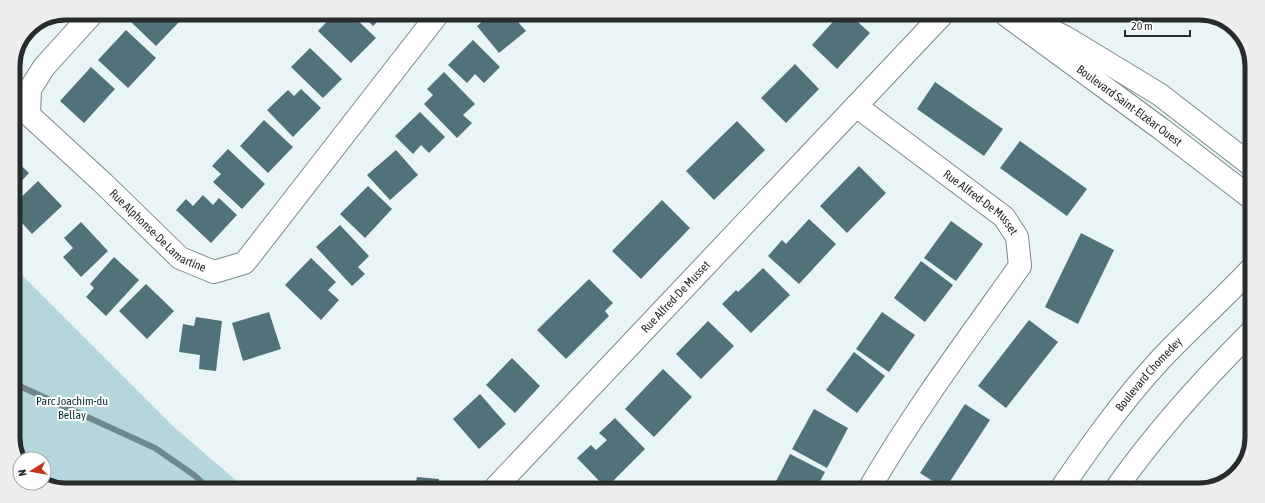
<svg xmlns="http://www.w3.org/2000/svg" width="1265" height="503" font-family="'Asap Condensed',sans-serif">
	<style>
		.park { fill: #b6d6dd }
		.lines { fill: none; stroke-linecap: round; stroke-linejoin: round }
		.stream { stroke: #6f888e; stroke-width: 6 }
		.building { fill: #51727a }
		.minor-casing { stroke: #7d8789; stroke-width: 24 }
		.minor { stroke: #fff; stroke-width: 22 }
		.labels { text-anchor: middle; stroke-width: 4; stroke-linejoin: round; paint-order: stroke }
		.street-label { font-size: 12px; fill: #282c2d; stroke: #fff }
		.park-label { font-size: 12px; fill: #0b2f36; stroke: #fff }
		.rim { fill: none; stroke: #282c2d; stroke-width: 5 }
	</style>
	<rect width="100%" height="100%" fill="#e9f4f6"/>
	<polygon class="park" points="13,266 175,428 245,488 49,487 43,483 44,459 20,459 13,440"/>
	<g class="lines">
		<polyline class="stream" points="13,383 155,448 194,475 207,487"/>
	</g>
	<g class="building">
		<polygon points="139,13 176,13 182,19 156,46 131,22"/>
		<polygon points="334,14 351,14 376,38 351,63 318,31"/>
		<polygon points="361,14 385,14 373,26"/>
		<polygon points="491,14 511,14 526,31 499,53 477,26"/>
		<polygon points="524,14 538,14 531,21"/>
		<polygon points="839,15 850,15 870,33 837,69 812,45"/>
		<polygon points="126,30 156,58 128,88 98,60"/>
		<polygon points="473,40 500,67 484,83 475,74 467,83 448,65"/>
		<polygon points="310,48 342,79 323,98 291,67"/>
		<polygon points="795,64 819,89 786,123 761,98"/>
		<polygon points="91,67 115,89 84,123 60,101"/>
		<polygon points="444,72 475,104 463,115 472,123 457,138 424,104 433,95 427,89"/>
		<polygon points="935,82 1003,129 984,156 917,109"/>
		<polygon points="301,89 321,108 293,137 267,110 288,90 294,96"/>
		<polygon points="420,112 445,137 429,153 421,145 413,154 395,136"/>
		<polygon points="264,120 293,147 268,173 240,146"/>
		<polygon points="737,121 765,150 714,200 686,171"/>
		<polygon points="1020,141 1087,189 1067,216 1000,168"/>
		<polygon points="228,149 265,184 242,209 213,182 221,174 212,166"/>
		<polygon points="396,150 418,175 390,200 367,175"/>
		<polygon points="13,158 29,173 13,190"/>
		<polygon points="859,166 886,193 847,233 820,206"/>
		<polygon points="38,181 62,206 32,234 13,213 13,205"/>
		<polygon points="368,186 392,209 365,238 340,214"/>
		<polygon points="203,195 213,205 219,198 237,215 211,243 176,210 186,199 193,206"/>
		<polygon points="662,200 690,228 641,279 612,251"/>
		<polygon points="809,219 836,244 799,284 768,256 782,240 786,244"/>
		<polygon points="951,221 983,244 956,281 924,258"/>
		<polygon points="81,222 108,251 81,277 63,257 73,248 64,238"/>
		<polygon points="340,225 369,256 358,267 365,274 352,286 316,247"/>
		<polygon points="1081,233 1114,250 1078,324 1045,307"/>
		<polygon points="114,257 139,280 106,316 86,297 94,288 90,284"/>
		<polygon points="311,258 336,282 328,290 339,300 321,320 285,285"/>
		<polygon points="921,261 953,285 925,322 894,298"/>
		<polygon points="763,268 790,295 751,333 722,304 736,290 738,292"/>
		<polygon points="589,279 613,303 605,311 609,316 566,359 537,330"/>
		<polygon points="146,284 174,311 147,339 119,311"/>
		<polygon points="269,312 281,349 243,361 232,323"/>
		<polygon points="882,312 915,335 889,372 856,349"/>
		<polygon points="196,317 222,321 216,371 199,369 200,355 179,352 183,324 194,326"/>
		<polygon points="1029,320 1058,342 1006,408 978,386"/>
		<polygon points="708,321 734,346 701,379 676,354"/>
		<polygon points="854,352 885,376 857,413 826,390"/>
		<polygon points="512,358 540,386 515,413 486,385"/>
		<polygon points="663,369 692,397 654,437 625,409"/>
		<polygon points="480,394 506,424 479,449 453,419"/>
		<polygon points="965,404 990,420 945,489 920,473"/>
		<polygon points="814,409 848,428 827,468 792,449"/>
		<polygon points="615,418 645,449 606,488 577,458 591,445 596,450 607,440 599,433"/>
		<polygon points="790,454 825,472 816,489 772,489"/>
		<polygon points="417,477 439,479 438,488 397,488 397,481 416,483"/>
	</g>
	<g class="lines">
		<defs>
			<g id="minor">
				<path id="s1" d="M93,13l-49,54 -14,22 -1,26 74,68 77,75 34,14 30,-9 2,-2 192,-247"/>
				<path id="s2" d="M1006,15l154,113 91,70"/>
				<polyline points="1027,18 1065,37 1159,94 1251,165"/>
				<path id="s3" d="M856,106l148,111 13,20 3,29c-52,73 -106,145 -151,223"/>
				<path id="s4" d="M495,488l447,-473"/>
				<path id="s5" d="M1060,490c31,-45 63,-90 100,-130 29,-31 61,-59 90,-90"/>
				<path d="M1115,490c40,-57 86,-108 135,-157"/>
			</g>
		</defs>
		<use href="#minor" class="minor-casing"/>
		<use href="#minor" class="minor"/>
	</g>
	<g class="labels">
		<g class="street-label">
			<text dy="4" stroke="none"><textPath href="#s2" startOffset="153">Boulevard Saint-Elzéar Ouest</textPath></text>
			<text dy="4" stroke="none"><textPath href="#s3" startOffset="158">Rue Alfred-De Musset</textPath></text>
			<text dy="4" stroke="none"><textPath href="#s1" startOffset="299">Rue Alphonse-De Lamartine</textPath></text>
			<text dy="4" stroke="none"><textPath href="#s4" startOffset="263">Rue Alfred-De Musset</textPath></text>
			<text dy="4" stroke="none"><textPath href="#s5" startOffset="146">Boulevard Chomedey</textPath></text>
		</g>
		<g class="park-label">
			<text x="72" y="405">Parc Joachim-du<tspan x="72" dy="14">Bellay</tspan></text>
		</g>
	</g>
	<path d="M0 0H1265V503H0ZM66 20H1199A46 46 0 0 1 1245 66V437A46 46 0 0 1 1199 483H66A46 46 0 0 1 20 437V66A46 46 0 0 1 66 20Z" fill="#eee" fill-rule="evenodd"/>
	<path class="rim" d="M66 20H1199A46 46 0 0 1 1245 66V437A46 46 0 0 1 1199 483H66A46 46 0 0 1 20 437V66A46 46 0 0 1 66 20Z"/>
	<g transform="translate(32 471) rotate(259)"><circle r="19" fill="#ffffff" stroke="#a9abab"/>
	<path d="M0-3L7 15L0 10L-7 15Z" fill="#c0351c"/>
	<text y="-6" font-size="11" font-weight="bold" text-anchor="middle" fill="#282c2d">N</text>
	</g>
	<path d="M1125 30v6h65v-6" fill="none" stroke="#282c2d" stroke-width="2"/>
	<text x="1131" y="30" font-size="12" fill="#282c2d" stroke="#ffffff" stroke-width="3" paint-order="stroke">20 m</text>
</svg>
